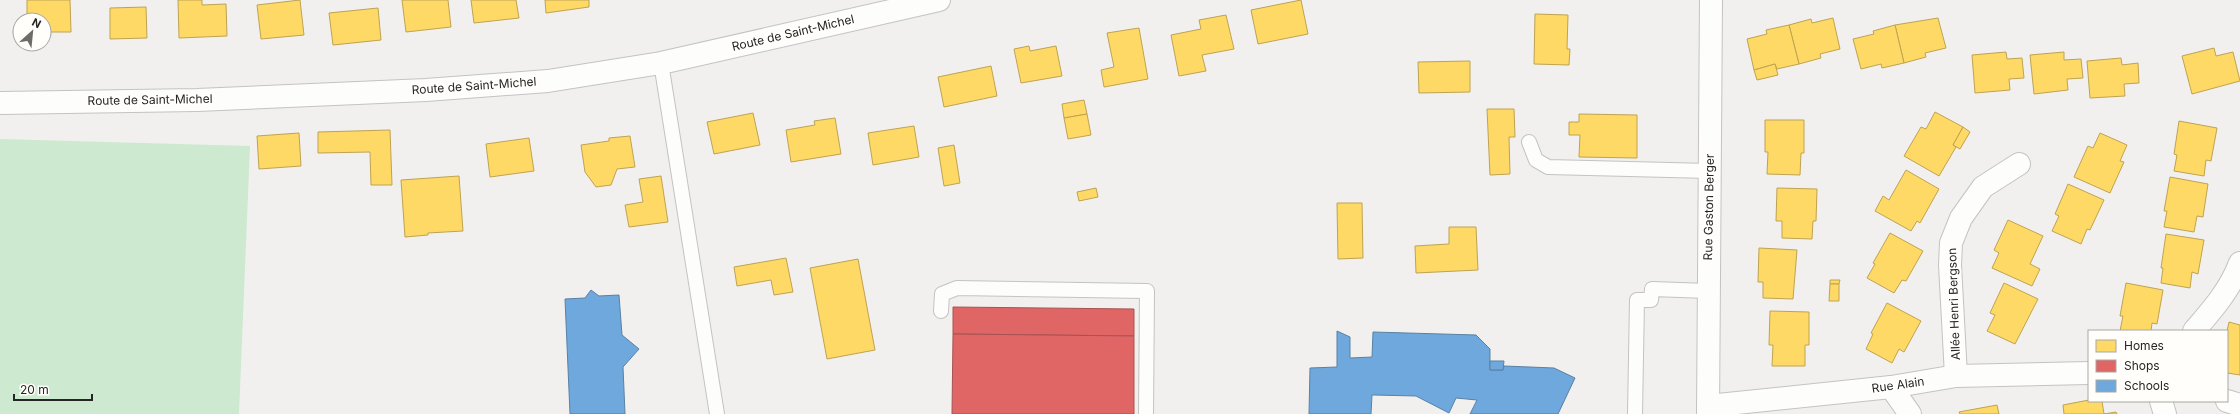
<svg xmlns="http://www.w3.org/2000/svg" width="2240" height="414" font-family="Inter,sans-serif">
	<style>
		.green { fill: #cde9cf }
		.homes { fill: #ffd966; stroke: #bea352 }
		.shops { fill: #e06666; stroke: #a85252 }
		.schools { fill: #6fa8dc; stroke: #5981a5 }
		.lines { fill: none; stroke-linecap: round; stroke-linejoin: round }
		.lane-casing { stroke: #c4c3c2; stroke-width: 16 }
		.street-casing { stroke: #c4c3c2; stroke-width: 24 }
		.secondary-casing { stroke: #c4c3c2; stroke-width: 24 }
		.lane { stroke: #fdfdfc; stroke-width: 14 }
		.street { stroke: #fdfdfc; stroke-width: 22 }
		.secondary { stroke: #fdfdfc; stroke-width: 22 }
		.labels { text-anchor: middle; stroke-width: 4; stroke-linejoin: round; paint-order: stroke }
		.street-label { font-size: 12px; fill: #252524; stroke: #fffefb }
	</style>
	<rect width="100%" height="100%" fill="#f1f0ee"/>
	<polygon class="green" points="0,139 250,146 239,414 0,414"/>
	<g class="homes">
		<polygon points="27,0 70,0 71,32 44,32 44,20 27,20"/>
		<polygon points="178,0 202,0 202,5 226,4 227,36 179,38"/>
		<polygon points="300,0 304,35 261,39 257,5"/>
		<polygon points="402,0 448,0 451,27 406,32"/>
		<polygon points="471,0 516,0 519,18 474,23"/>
		<polygon points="545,0 589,0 589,7 546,13"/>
		<polygon points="1301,0 1308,34 1258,44 1251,10"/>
		<polygon points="146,7 147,38 110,39 110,8"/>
		<polygon points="378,8 381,40 333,45 329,13"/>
		<polygon points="1535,14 1568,15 1567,49 1570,49 1569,65 1534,64"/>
		<polygon points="1226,15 1234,49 1202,55 1206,71 1179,76 1171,35 1201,29 1199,20"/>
		<polygon points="1833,18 1840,49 1820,54 1821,58 1799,64 1789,25 1811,19 1812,23"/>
		<polygon points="1938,18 1946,48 1925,53 1926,57 1904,63 1895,25"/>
		<polygon points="1789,25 1799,64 1777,69 1775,64 1754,70 1747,39 1767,34 1766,30"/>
		<polygon points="1895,25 1904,63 1882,68 1881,64 1861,69 1853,39 1874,34 1873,31"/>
		<polygon points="1139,28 1148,79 1104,87 1101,70 1114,67 1107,33"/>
		<polygon points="1029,46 1030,51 1056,46 1062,76 1021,83 1014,49"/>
		<polygon points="2214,48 2216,56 2233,52 2240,81 2192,94 2182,56"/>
		<polygon points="2006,52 2007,59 2022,58 2024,78 2009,79 2010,90 1975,93 1972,55"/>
		<polygon points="2064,52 2064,60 2081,59 2083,78 2067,79 2068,90 2034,94 2030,55"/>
		<polygon points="2121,58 2122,65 2138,63 2139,83 2124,84 2125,96 2090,98 2087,61"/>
		<polygon points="1470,61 1470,92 1419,93 1418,62"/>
		<polygon points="1775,64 1778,75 1757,80 1754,70"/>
		<polygon points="991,66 997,96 944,107 938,77"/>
		<polygon points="1084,100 1087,114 1064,118 1062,104"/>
		<polygon points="1487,109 1514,109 1515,137 1509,137 1510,174 1490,175"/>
		<polygon points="1935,112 1963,127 1953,145 1956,147 1939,176 1904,156 1921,127 1926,129"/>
		<polygon points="753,113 760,145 714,154 707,122"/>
		<polygon points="1087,114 1091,135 1068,139 1064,118"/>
		<polygon points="1579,114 1637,115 1637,158 1579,157 1580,135 1569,135 1569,122 1579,122"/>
		<polygon points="835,118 841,154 791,162 786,130 815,125 814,121"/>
		<polygon points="1765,120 1804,120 1804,153 1801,153 1800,175 1767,174 1768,152 1765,152"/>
		<polygon points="2179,121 2217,128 2211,161 2206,160 2204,176 2174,171 2177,155 2174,154"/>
		<polygon points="914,126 919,157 873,165 868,133"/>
		<polygon points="1963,127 1970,132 1960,149 1953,145"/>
		<polygon points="390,130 392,185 371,185 370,152 318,153 318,132"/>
		<polygon points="299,133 301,166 259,169 257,136"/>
		<polygon points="2100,133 2127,145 2120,161 2124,162 2110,193 2074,177 2088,146 2093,148"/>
		<polygon points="630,136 635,167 617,169 611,185 596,187 585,172 581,145 609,141 609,138"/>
		<polygon points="529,138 534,171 490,177 486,144"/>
		<polygon points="954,145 960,183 944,186 938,148"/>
		<polygon points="1906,170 1939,189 1920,223 1917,221 1911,231 1875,211 1883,196 1889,200"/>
		<polygon points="459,176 463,231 428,233 428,235 405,237 401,180"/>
		<polygon points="661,176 668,222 629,227 625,205 643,202 639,179"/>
		<polygon points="2170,177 2208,184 2203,217 2197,216 2194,232 2164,227 2167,211 2164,211"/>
		<polygon points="2068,184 2104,200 2090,230 2087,229 2081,244 2052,231 2059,216 2055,214"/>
		<polygon points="1096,188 1098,197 1079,201 1077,192"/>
		<polygon points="1777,188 1817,189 1816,221 1813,221 1812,239 1782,238 1782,221 1776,221"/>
		<polygon points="1337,203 1362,203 1363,258 1338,259"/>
		<polygon points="2008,220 2043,236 2030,264 2040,269 2032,286 1992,268 1999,253 1994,250"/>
		<polygon points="1449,227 1476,227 1478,270 1416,273 1415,246 1449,244"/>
		<polygon points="1890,233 1923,251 1906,281 1902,280 1894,293 1867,278 1875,264 1873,263"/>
		<polygon points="2166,234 2204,240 2198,274 2192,272 2190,288 2161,283 2163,268 2161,268"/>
		<polygon points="1759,248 1797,250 1793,299 1763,298 1763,282 1758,282"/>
		<polygon points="786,258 793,292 774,295 771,280 737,286 734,267"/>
		<polygon points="858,259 875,350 827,359 810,268"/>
		<polygon points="1830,280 1840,280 1839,284 1830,284"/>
		<polygon points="2004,283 2038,299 2015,344 1987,331 1995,315 1990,313"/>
		<polygon points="2126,283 2163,290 2157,324 2152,323 2151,331 2120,331 2123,316 2120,316"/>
		<polygon points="1830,284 1839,284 1839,301 1829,301"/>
		<polygon points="1887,303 1921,321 1904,352 1899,349 1892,363 1866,349 1873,334 1871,333"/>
		<polygon points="1770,311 1809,312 1809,345 1805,345 1805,366 1772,366 1773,345 1769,345"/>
		<polygon points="2229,322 2240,325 2240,375 2227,373 2227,331"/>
		<polygon points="2089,400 2102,401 2104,414 2116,412 2117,414 2064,414 2063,405"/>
		<polygon points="1997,405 1999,414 1960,414 1959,412"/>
	</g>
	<g class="shops">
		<polygon points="953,307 1134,309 1134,336 953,334"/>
		<polygon points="953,334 1134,336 1134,414 952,414"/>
	</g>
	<g class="schools">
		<polygon points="591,290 599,296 619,295 622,335 639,349 623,367 625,414 570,414 565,299 585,298"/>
		<polygon points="1337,331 1350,337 1350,358 1372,357 1373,332 1476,335 1490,349 1490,370 1503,370 1504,366 1554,368 1575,378 1558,414 1470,414 1477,400 1456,398 1449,413 1416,396 1374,395 1372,395 1371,414 1309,414 1310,368 1337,367"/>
		<polygon points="1490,361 1504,361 1503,370 1490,370"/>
	</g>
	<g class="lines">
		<defs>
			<g id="lane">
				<polyline points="661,63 717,414"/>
				<polyline points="1529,142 1536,160 1548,167 1710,171"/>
				<polyline points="941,311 942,294 957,288 1147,291 1146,414"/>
				<polyline points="1635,414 1637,300 1651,300 1652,289 1708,291"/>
			</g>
			<g id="street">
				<path d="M2194,331c18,-21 36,-41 46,-68"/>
				<polyline points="1956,376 1950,265 1951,243 1961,218 1983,187 2019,164"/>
				<polyline points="1891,387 1910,414"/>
				<polyline points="2161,401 2165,414"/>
				<polyline points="2227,401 2240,405"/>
				<polyline points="1708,406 1891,387 1956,376 2089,373"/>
				<polyline points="1708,414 1711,0"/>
			</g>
			<polyline id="secondary" points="0,103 197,100 426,90 548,81 661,63 939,0"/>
		</defs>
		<use href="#lane" class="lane-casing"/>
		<use href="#street" class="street-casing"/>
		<use href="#secondary" class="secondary-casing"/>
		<use href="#lane" class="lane"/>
		<use href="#street" class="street"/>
		<use href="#secondary" class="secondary"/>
	</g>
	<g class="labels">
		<g class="street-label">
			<text transform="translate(793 33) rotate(-13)" y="4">Route de Saint-Michel</text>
			<text transform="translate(474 86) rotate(-4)" y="4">Route de Saint-Michel</text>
			<text transform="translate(150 100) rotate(-1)" y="4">Route de Saint-Michel</text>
			<text transform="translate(1709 207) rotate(-89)" y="4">Rue Gaston Berger</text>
			<text transform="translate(1954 304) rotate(-92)" y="4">Allée Henri Bergson</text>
			<text transform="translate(1898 385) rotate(-8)" y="4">Rue Alain</text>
		</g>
	</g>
	<rect x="2088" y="330" width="140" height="72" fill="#fffefb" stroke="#a8a7a5"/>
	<rect x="2096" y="340" width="20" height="12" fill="#ffd966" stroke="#a8a7a5"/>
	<text x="2124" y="350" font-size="12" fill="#252524">Homes</text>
	<rect x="2096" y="360" width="20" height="12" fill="#e06666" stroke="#a8a7a5"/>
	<text x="2124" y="370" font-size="12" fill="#252524">Shops</text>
	<rect x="2096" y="380" width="20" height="12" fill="#6fa8dc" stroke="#a8a7a5"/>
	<text x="2124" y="390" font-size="12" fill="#252524">Schools</text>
	<g transform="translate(32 32) rotate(27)"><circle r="19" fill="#fffefb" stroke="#a8a7a5"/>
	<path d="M0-3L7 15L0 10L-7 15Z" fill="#6c6c6b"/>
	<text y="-6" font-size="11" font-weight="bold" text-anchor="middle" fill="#252524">N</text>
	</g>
	<path d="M14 394v6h78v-6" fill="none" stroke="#252524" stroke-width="2"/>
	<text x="20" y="394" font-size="12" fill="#252524" stroke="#fffefb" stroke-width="3" paint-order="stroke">20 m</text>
</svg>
